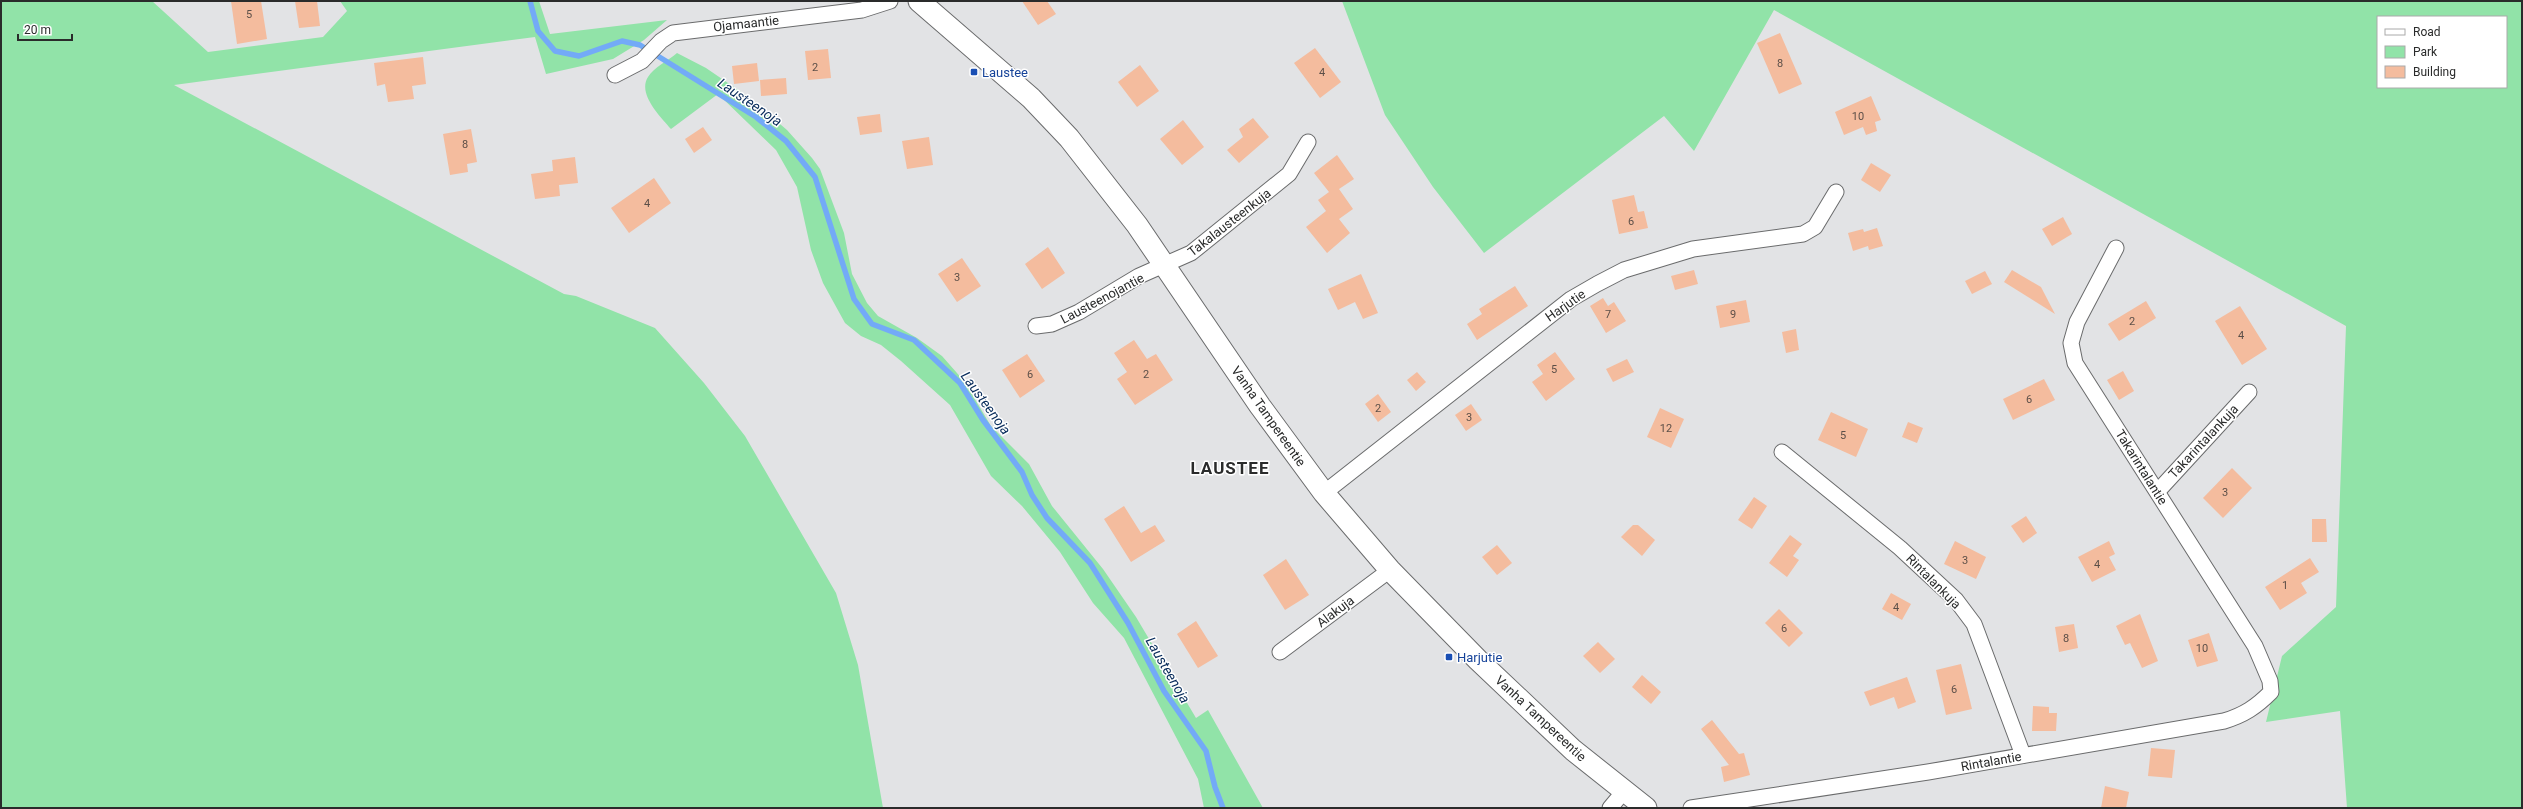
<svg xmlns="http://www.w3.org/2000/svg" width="2523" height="809" font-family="Roboto,sans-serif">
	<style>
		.green { fill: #91e3a8; fill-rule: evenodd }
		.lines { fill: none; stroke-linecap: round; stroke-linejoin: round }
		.stream { stroke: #73aaf7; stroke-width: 5.5 }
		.building { fill: #f4bc9e }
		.street-casing { stroke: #6a6b6c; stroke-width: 17 }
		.secondary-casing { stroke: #6a6b6c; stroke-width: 23 }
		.street { stroke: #fff; stroke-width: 15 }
		.secondary { stroke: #fff; stroke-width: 21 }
		.transit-dot { fill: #1a4fb4; stroke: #fff; stroke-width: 1.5 }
		.labels { text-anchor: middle; stroke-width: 3; stroke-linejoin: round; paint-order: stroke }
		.number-label { font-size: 11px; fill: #5c4f48 }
		.street-label { font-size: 13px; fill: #2a2b2b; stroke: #fff }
		.transit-label { font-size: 13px; fill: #164399; stroke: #fff; text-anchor: start }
		.water-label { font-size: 14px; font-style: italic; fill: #082c5b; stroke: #fff }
		.district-label { font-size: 17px; font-weight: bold; letter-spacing: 1px; fill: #2a2b2b; stroke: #fff }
	</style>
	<rect width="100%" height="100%" fill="#e2e3e5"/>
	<g class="green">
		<polygon points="1,1 152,1 208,52 323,37 347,11 340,1 539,1 550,34 667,20 644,40 613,59 546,74 535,37 174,85 564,294 576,296 655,328 704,383 745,436 836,593 858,665 883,808 1,808"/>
		<path d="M1342,1h1180v807h-175l-7,-97 -74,11 16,-66 54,-49 10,-281 -572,-316 -80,141 -30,-35 -180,137 -51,-66 -48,-72zM2378,17h128v70h-128z"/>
		<path d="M677,53l29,15 41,28 40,34 25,28 8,11 24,64 8,41 15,29 11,13 39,22 25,18 22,25 27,45 38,38 23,42 51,63 33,48 60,101 12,-8 55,98h-59l-6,-29 -74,-141 -31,-35 -33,-51 -38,-46 -31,-30 -41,-71 -49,-44 -20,-16 -20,-9 -16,-13 -22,-40 -12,-33 -14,-63 -21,-37 -58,-56 -47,35c-10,-12 -34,-35 -23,-52 5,-9 21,-17 29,-24z"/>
	</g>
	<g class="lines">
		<polyline class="stream" points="530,1 538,31 555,51 579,56 622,41 640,45 756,117 786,141 815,177 854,299 872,324 914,340 960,383 983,420 1022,472 1032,495 1047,518 1090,563 1128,623 1164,691 1206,751 1215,787 1223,808"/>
	</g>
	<g class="building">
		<polygon points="231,1 261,1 267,39 237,44"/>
		<polygon points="295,1 317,1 320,26 299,28"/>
		<polygon points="1022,1 1047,1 1056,14 1038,25"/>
		<polygon points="1780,33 1802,84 1779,94 1757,43"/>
		<polygon points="1315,48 1341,82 1320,98 1294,63"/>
		<polygon points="828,49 831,78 808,80 805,51"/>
		<polygon points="423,57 426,84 412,86 414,99 388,102 385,84 377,86 374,63"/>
		<polygon points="757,63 759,81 734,84 732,66"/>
		<polygon points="1140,65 1159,91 1137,107 1118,82"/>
		<polygon points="786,78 787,94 761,96 760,80"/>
		<polygon points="1871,96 1881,120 1875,122 1877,131 1866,135 1863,127 1844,135 1835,112"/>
		<polygon points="880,114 882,132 860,135 857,117"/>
		<polygon points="1253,118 1269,137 1239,163 1227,150 1243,137 1239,129"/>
		<polygon points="1183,120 1204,147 1182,165 1160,139"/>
		<polygon points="703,127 712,140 694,153 685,139"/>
		<polygon points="471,129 477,162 467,164 468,172 450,175 443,134"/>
		<polygon points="929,137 933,165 907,169 902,141"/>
		<polygon points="1337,155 1354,179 1339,189 1353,209 1339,219 1350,233 1327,253 1306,227 1326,211 1318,200 1329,192 1314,173"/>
		<polygon points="575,157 578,183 559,185 560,196 535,199 531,174 553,171 552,160"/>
		<polygon points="1871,163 1891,175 1880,192 1861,180"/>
		<polygon points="654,178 671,203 629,233 611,208"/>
		<polygon points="1634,195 1638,212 1644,211 1648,228 1619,234 1612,200"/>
		<polygon points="2063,217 2072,234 2052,246 2042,229"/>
		<polygon points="1877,228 1883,246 1869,250 1868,246 1853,251 1848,233 1863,229 1864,232"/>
		<polygon points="1048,247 1065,273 1042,289 1025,264"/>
		<polygon points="962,258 981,286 957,302 938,274"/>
		<polygon points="1694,270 1698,284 1675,290 1671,276"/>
		<polygon points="2012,270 2041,287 2055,314 2004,282"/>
		<polygon points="1985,271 1992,284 1972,294 1965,281"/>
		<polygon points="1361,274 1378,313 1363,319 1355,302 1338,310 1328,289"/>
		<polygon points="1515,286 1528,306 1477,340 1467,324 1482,314 1479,309"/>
		<polygon points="1603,298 1608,306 1614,302 1626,321 1606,333 1590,306"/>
		<polygon points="1746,300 1750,322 1720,328 1716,306"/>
		<polygon points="2146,301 2156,318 2119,341 2108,324"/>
		<polygon points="2240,306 2267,349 2242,365 2215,321"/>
		<polygon points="1796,329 1799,350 1786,353 1782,332"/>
		<polygon points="1134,340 1147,359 1156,354 1173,380 1135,405 1117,379 1127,372 1114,353"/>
		<polygon points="1555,352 1575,379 1546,401 1532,382 1543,374 1537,365"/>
		<polygon points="1027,354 1045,381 1020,398 1002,370"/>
		<polygon points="1627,359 1634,372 1613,382 1606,369"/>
		<polygon points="2123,371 2134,391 2119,400 2107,380"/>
		<polygon points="1417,372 1426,382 1416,391 1407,380"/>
		<polygon points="2044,379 2055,400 2013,420 2003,399"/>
		<polygon points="1378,394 1391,412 1378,422 1365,404"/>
		<polygon points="1471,404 1482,420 1466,431 1455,415"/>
		<polygon points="1660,408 1684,419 1671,448 1647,437"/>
		<polygon points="1831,412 1868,429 1856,457 1818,440"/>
		<polygon points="1908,422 1923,428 1917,443 1902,437"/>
		<polygon points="2232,468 2252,488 2223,518 2203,498"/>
		<polygon points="1754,497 1767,506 1752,529 1738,520"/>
		<polygon points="1124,506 1141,533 1155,525 1165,541 1131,562 1104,519"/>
		<polygon points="2026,516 2037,533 2023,543 2011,526"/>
		<polygon points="2312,519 2326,519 2327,542 2312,542"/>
		<polygon points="1633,525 1638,525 1655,540 1642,556 1621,537"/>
		<polygon points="1790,535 1802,544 1793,556 1799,560 1787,577 1769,563"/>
		<polygon points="1955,541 1986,557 1976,579 1944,564"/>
		<polygon points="2109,541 2115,554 2109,557 2116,570 2092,582 2078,557"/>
		<polygon points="1497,545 1512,563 1497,575 1482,557"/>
		<polygon points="2310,558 2319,572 2301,583 2307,593 2280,610 2265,587"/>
		<polygon points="1286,559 1309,595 1285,610 1263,575"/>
		<polygon points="1891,593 1911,604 1902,620 1882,609"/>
		<polygon points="1779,609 1803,633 1789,647 1765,623"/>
		<polygon points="2140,614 2158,661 2142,668 2130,643 2125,645 2116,626"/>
		<polygon points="1196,621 1218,656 1198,668 1177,634"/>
		<polygon points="2074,624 2078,648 2059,652 2055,627"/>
		<polygon points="2209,633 2218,661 2197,667 2188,640"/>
		<polygon points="1598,642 1615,659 1600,673 1583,656"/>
		<polygon points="1961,664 1972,709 1946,715 1936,670"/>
		<polygon points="1642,675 1661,692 1651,704 1632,687"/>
		<polygon points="1907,677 1916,702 1898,709 1894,697 1870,706 1864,692"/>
		<polygon points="2033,706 2049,707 2049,713 2057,713 2056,731 2032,731"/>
		<polygon points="1712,720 1739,754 1744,753 1750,775 1724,782 1721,767 1729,765 1701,729"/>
		<polygon points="2151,748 2175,750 2172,778 2148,776"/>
		<polygon points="2105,786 2129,792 2126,808 2101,808"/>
	</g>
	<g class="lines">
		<defs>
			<g id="street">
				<polyline points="615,75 642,61 661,41 673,33 862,10 890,1"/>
				<polyline points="1036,326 1052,324 1079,312 1139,276 1191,253 1289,174 1308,142"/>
				<polyline points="1782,452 1900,548 1956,600 1974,624 2023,755"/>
				<polyline points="2158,491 2249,392"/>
				<polyline points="1324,493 1571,299 1597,284 1624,270 1693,249 1803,234 1815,227 1836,192"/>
				<polyline points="1280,652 1390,570"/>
				<polyline points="1610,808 1625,790"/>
				<path d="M1691,808l237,-36 296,-51c20,-6 32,-14 47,-29l-1,-11 -15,-35 -180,-283 -4,-20 6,-21 39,-74"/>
			</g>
			<polyline id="secondary" points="919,1 1031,98 1069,138 1137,225 1260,406 1324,493 1390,570 1478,660 1573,750 1646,808"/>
		</defs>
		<use href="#street" class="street-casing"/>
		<use href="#secondary" class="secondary-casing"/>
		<use href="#street" class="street"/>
		<use href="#secondary" class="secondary"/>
	</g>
	<g class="transit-dot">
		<rect x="970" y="68" width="8" height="8" rx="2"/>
		<rect x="1445" y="653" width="8" height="8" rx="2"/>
	</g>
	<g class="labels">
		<g class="number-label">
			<text x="249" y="18">5</text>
			<text x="1780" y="67">8</text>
			<text x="815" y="71">2</text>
			<text x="1322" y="76">4</text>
			<text x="1858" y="120">10</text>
			<text x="465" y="148">8</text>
			<text x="647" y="207">4</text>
			<text x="1631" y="225">6</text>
			<text x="957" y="281">3</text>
			<text x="1608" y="318">7</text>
			<text x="1733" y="318">9</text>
			<text x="2132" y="325">2</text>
			<text x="2241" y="339">4</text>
			<text x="1554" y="373">5</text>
			<text x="1030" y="378">6</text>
			<text x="1146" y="378">2</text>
			<text x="2029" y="403">6</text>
			<text x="1378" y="412">2</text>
			<text x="1469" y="421">3</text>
			<text x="1666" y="432">12</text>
			<text x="1843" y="439">5</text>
			<text x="2225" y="496">3</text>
			<text x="1965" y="564">3</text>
			<text x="2097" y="568">4</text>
			<text x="2285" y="589">1</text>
			<text x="1896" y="611">4</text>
			<text x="1784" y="632">6</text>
			<text x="2066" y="642">8</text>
			<text x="2202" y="652">10</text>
			<text x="1954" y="693">6</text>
		</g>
		<g class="street-label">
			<text transform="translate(746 23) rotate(-6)" y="5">Ojamaantie</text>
			<text transform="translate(1229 222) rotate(-38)" y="5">Takalausteenkuja</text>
			<text transform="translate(1102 298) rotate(-28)" y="5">Lausteenojantie</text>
			<text transform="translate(1565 305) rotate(-35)" y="5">Harjutie</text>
			<text transform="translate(1269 416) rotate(55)" y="5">Vanha Tampereentie</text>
			<text transform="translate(2203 441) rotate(-47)" y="5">Takarintalankuja</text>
			<text transform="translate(2142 467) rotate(58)" y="5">Takarintalantie</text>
			<text transform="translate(1934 581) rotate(45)" y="5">Rintalankuja</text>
			<text transform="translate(1335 611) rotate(-37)" y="5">Alakuja</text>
			<text transform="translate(1541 718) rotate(43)" y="5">Vanha Tampereentie</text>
			<text transform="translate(1991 761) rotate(-10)" y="5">Rintalantie</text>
		</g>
		<g class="transit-label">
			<text x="982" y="77">Laustee</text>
			<text x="1457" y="662">Harjutie</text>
		</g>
		<g class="water-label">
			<text transform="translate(750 102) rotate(34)" y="5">Lausteenoja</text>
			<text transform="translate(986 403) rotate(54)" y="5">Lausteenoja</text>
			<text transform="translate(1168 670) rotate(60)" y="5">Lausteenoja</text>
		</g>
		<g class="district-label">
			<text x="1230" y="474">LAUSTEE</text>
		</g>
	</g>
	<rect width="2523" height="809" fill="none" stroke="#2a2b2b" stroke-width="4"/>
	<rect x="2377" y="16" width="130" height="72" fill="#ffffff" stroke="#aaaaaa"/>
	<rect x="2385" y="29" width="20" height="6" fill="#ffffff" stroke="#aaaaaa"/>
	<text x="2413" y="36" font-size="12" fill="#2a2b2b">Road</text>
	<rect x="2385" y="46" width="20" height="12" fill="#91e3a8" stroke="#aaaaaa"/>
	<text x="2413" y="56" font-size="12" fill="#2a2b2b">Park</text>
	<rect x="2385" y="66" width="20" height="12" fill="#f4bc9e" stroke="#aaaaaa"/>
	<text x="2413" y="76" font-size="12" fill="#2a2b2b">Building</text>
	<path d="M18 34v6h54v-6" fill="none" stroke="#2a2b2b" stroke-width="2"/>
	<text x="24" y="34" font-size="12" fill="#2a2b2b" stroke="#ffffff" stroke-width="3" paint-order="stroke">20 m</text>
</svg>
